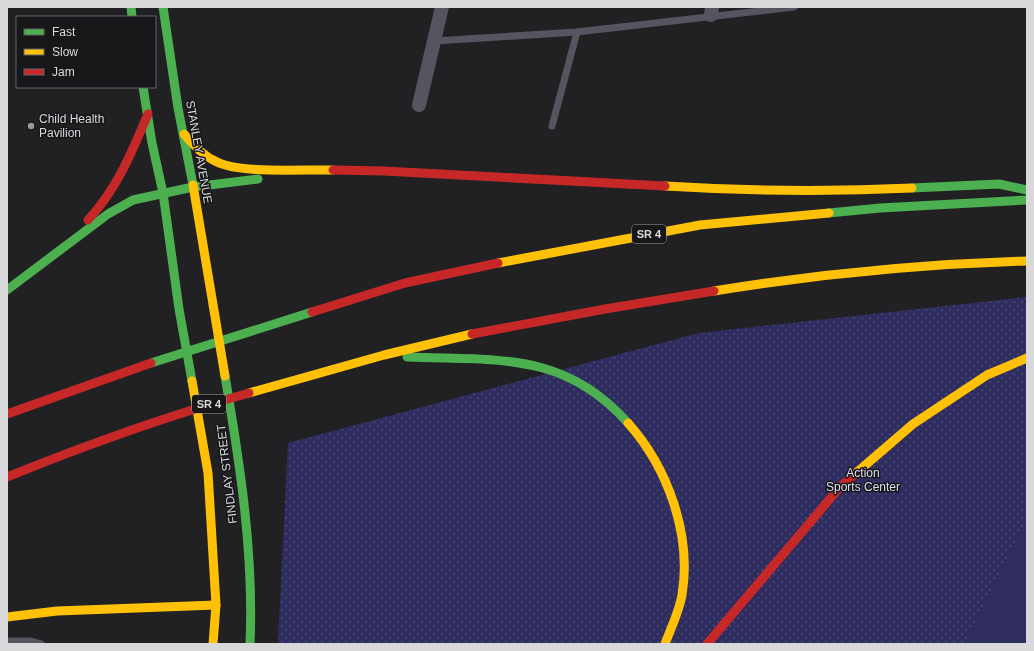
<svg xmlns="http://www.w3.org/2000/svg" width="1034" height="651" font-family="Arial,sans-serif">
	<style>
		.park { fill: url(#park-dots) }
		.pitch { fill: #2f2d5f }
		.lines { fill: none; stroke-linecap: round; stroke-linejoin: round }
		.lane { stroke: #54555f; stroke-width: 7 }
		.street { stroke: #54555f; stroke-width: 14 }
		.fast { stroke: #4caf50; stroke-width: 9 }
		.slow { stroke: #ffc107; stroke-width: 9 }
		.jam { stroke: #c62828; stroke-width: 9 }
		.poi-dot { fill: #99999b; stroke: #17171a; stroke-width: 1.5 }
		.labels { text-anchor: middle; stroke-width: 3; stroke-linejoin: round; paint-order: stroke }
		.shield { fill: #17171a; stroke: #9f9fa2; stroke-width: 1 }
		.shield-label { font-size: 11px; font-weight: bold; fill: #d9d9dc }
		.poi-label { font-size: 12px; fill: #d9d9dc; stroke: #17171a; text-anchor: start }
		.street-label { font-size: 12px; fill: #d9d9dc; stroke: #17171a }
		.park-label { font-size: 12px; fill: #dbddf2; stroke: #17171a }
	</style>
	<defs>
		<pattern id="park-dots" width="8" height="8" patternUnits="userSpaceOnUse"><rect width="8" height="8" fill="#2f2d5f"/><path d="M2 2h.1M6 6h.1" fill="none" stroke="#4d4b75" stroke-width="1.8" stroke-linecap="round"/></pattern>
	</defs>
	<rect width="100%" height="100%" fill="#212123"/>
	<polygon class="park" points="1027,297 1027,644 278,644 288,443 699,333"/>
	<polygon class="pitch" points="1027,519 1027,644 964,644"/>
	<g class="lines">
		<g class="lane">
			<polyline points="435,41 577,32 794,7"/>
			<polyline points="552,126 577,32"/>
			<polyline points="7,641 30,641 41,644"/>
		</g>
		<g class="street">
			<polyline points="711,15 712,7"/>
			<polyline points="419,105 442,7"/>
		</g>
		<g class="fast">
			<polyline points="131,7 132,17"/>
			<polyline points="163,7 178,108 193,185"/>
			<polyline points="143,87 152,143 163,193 179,309 192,381"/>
			<polyline points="912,188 999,184 1027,190"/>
			<polyline points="829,213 880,208 1027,200"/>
			<polyline points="7,290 108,214 133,200 193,187 258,179"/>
			<path d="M407,357c88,4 156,-7 221,66"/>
			<polyline points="151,363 312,312"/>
			<path d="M225,376c15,88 29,178 25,268"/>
		</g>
		<g class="slow">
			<path d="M184,134c10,11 19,22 33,28 24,12 87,7 116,8"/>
			<polyline points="193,185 225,376"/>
			<path d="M665,186c82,5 164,6 247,2"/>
			<polyline points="498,263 700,225 829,213"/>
			<path d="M714,291c104,-17 209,-27 313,-30"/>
			<polyline points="192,381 208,473 216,605 213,644"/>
			<polyline points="249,393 384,355 472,334"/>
			<path d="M628,423c40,45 64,112 54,172 -3,17 -11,33 -17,49"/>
			<polyline points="855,474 913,424 987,375 1027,358"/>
			<polyline points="7,617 57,611 216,605"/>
		</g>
		<g class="jam">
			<polyline points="333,170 384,171 665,186"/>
			<path d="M88,220c29,-31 44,-68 60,-106"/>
			<polyline points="312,312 405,283 498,263"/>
			<polyline points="472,334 605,309 714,291"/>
			<polyline points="7,414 151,363"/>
			<path d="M7,477c79,-32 160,-61 242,-84"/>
			<polyline points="707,644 840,487 855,474"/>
		</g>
	</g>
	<circle class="poi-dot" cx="31" cy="126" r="4"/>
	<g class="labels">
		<g class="shield">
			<rect x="632" y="225" width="34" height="18" rx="3"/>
			<rect x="192" y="395" width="34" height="18" rx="3"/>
		</g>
		<g class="shield-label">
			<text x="649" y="238">SR 4</text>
			<text x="209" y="408">SR 4</text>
		</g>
		<g class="poi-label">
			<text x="39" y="123">Child Health<tspan x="39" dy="14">Pavilion</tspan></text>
		</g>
		<g class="street-label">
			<text transform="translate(199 152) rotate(80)" y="4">STANLEY AVENUE</text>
			<text transform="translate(227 474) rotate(-97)" y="4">FINDLAY STREET</text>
		</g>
		<g class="park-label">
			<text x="863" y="477">Action<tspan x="863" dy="14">Sports Center</tspan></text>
		</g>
	</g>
	<rect width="1034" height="651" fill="none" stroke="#d9d9dc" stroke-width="16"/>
	<rect x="16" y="16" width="140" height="72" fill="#17171a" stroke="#656568"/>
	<rect x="24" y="29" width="20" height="6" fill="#4caf50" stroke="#656568"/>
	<text x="52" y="36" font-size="12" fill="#d9d9dc">Fast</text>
	<rect x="24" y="49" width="20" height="6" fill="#ffc107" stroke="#656568"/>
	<text x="52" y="56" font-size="12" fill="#d9d9dc">Slow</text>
	<rect x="24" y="69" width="20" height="6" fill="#c62828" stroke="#656568"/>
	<text x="52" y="76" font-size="12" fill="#d9d9dc">Jam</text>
</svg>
